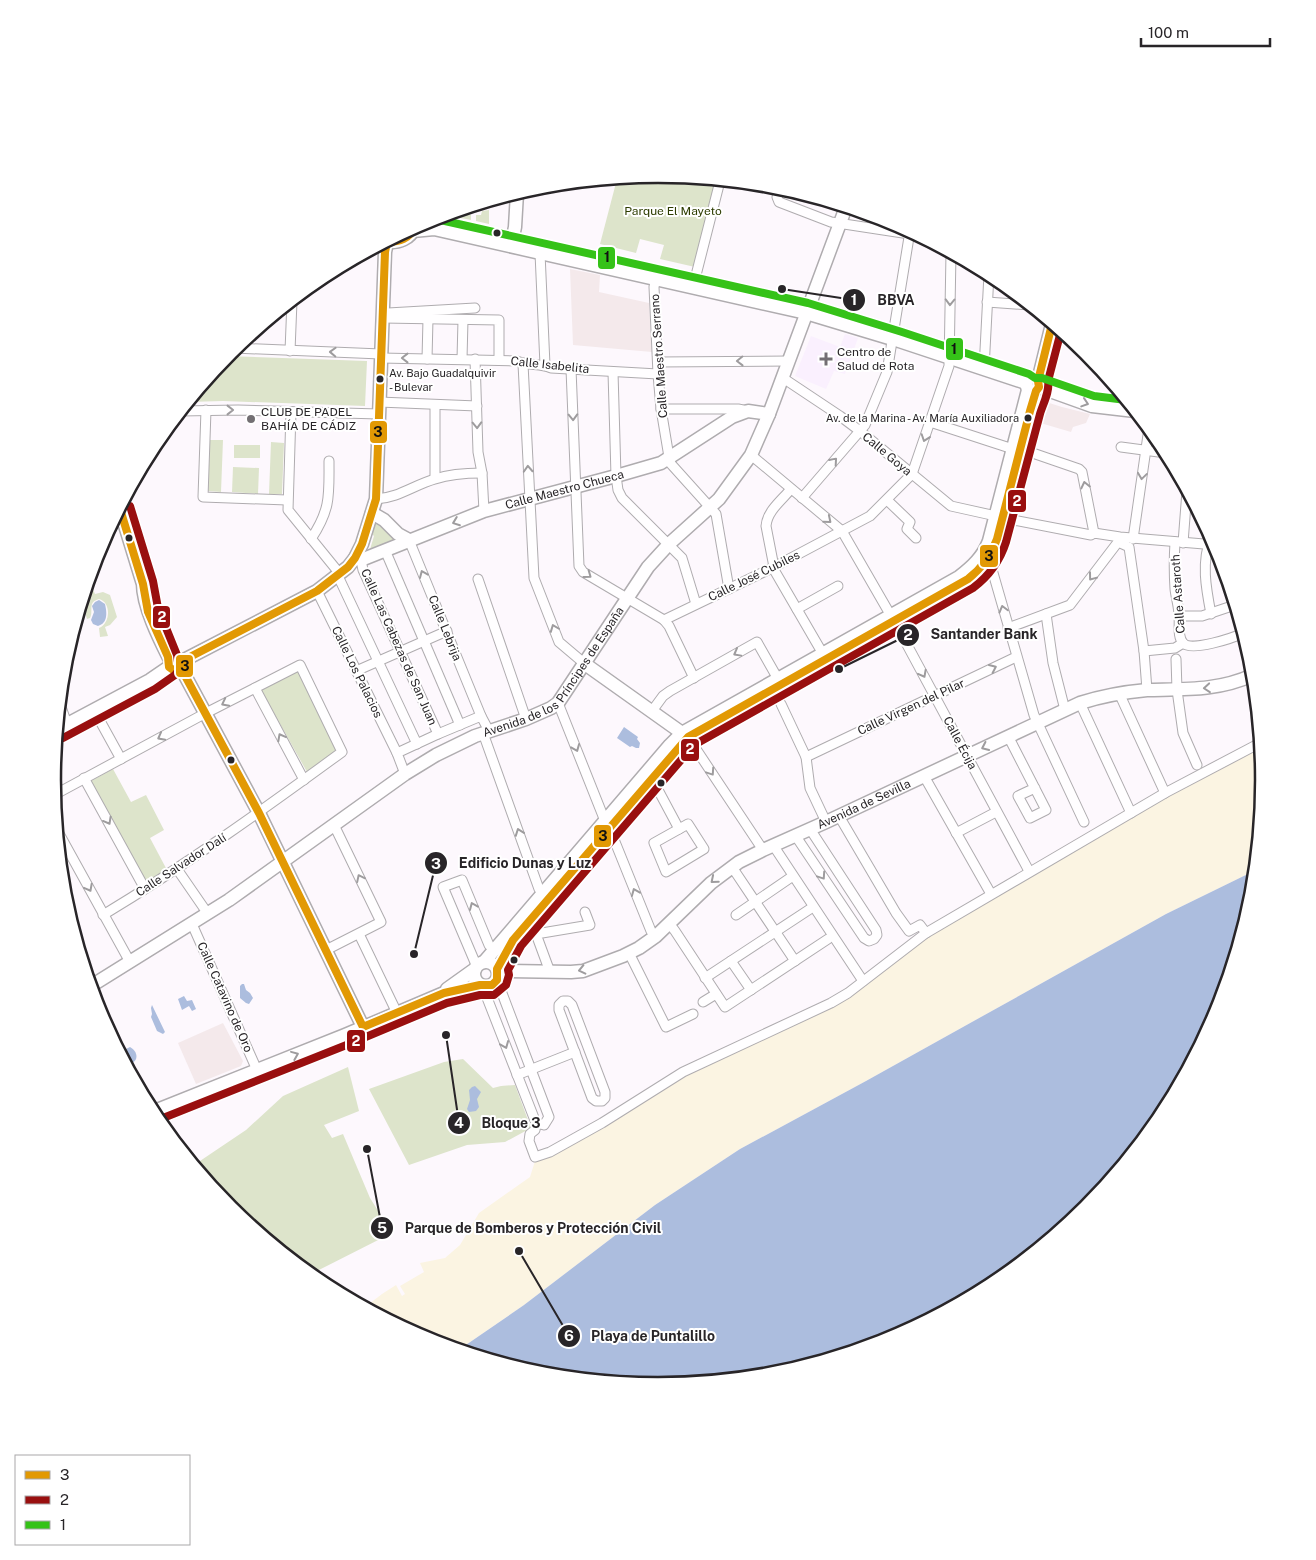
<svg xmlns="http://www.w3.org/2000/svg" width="1316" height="1560" font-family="'Public Sans',sans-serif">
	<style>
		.commercial { fill: #f4e9eb }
		.medical { fill: #faf0fe }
		.green { fill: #dde4cb }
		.sand { fill: #fbf4e2 }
		.water { fill: #acbdde }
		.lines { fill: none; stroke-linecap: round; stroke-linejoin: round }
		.street-casing { stroke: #afacaf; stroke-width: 11 }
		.secondary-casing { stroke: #afacaf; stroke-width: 15 }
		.street { stroke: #fffeff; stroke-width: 9 }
		.secondary { stroke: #fffeff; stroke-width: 12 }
		.bus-1-casing { stroke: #fff; stroke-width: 11 }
		.bus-2-casing { stroke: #fff; stroke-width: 11 }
		.bus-3-casing { stroke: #fff; stroke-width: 11 }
		.bus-1 { stroke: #e29904; stroke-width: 8 }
		.bus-2 { stroke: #990f0f; stroke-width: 8 }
		.bus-3 { stroke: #35c218; stroke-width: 8 }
		.oneway { stroke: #9e9c9e }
		.bus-dot { fill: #282528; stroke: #fff; stroke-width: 2 }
		.poi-dot { fill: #736f73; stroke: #fff; stroke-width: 2 }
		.labels { text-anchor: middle; stroke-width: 4; stroke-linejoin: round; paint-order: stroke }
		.bus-label { font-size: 11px; fill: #282528; stroke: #fff; text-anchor: start }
		.park-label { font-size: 12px; fill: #2d3c00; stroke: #fff }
		.poi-label { font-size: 12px; fill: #282528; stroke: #fff; text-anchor: start }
		.street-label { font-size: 12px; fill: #282528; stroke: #fff }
		.rim { fill: none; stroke: #282528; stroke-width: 2.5 }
		.leader { fill: none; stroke: #282528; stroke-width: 2 }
		.callout-dot { fill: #282528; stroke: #fff; stroke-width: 2 }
		.mark-label { font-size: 15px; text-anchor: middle; font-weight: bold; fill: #fff }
		.callout-label { font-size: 14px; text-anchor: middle; font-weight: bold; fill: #282528; stroke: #fff; stroke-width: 4; stroke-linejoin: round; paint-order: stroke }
		.line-badge { stroke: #fff; stroke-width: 2 }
		.badge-label { font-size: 14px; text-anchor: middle; font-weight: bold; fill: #fff }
		.pale-badge-label { font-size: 14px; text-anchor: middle; font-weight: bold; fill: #111 }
	</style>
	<rect width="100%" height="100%" fill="#fdf8fd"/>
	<g class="commercial">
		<polygon points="570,269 600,275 599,292 649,303 652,352 573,345"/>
		<polygon points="1043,401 1062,407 1090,414 1086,423 1073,427 1071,432 1037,422"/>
		<polygon points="223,1023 243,1061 241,1066 196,1084 178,1043"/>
	</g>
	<polygon class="medical" points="845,334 858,338 845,374 834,371 826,389 795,376 811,336 840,347"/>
	<g class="green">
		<polygon points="658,175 718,180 695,267 660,259 664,245 640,239 636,253 600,244 617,179"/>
		<polygon points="463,210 466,210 466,215 471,215 471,220 456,217 456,211"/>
		<polygon points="489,210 489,224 476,221 476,215 481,215 482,211"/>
		<polygon points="226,356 367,361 365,406 223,401 188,402"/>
		<polygon points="210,440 223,440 221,492 208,491"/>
		<polygon points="271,442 284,443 282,494 269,494"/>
		<rect x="234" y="445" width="26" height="13"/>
		<polygon points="233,467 259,468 258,494 232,492"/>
		<polygon points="374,518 402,541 368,556 374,536 372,534"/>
		<path d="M92,587l3,7 8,-2 7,3 7,22 -7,8 -5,2 3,9 -8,1 -1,-9c12,-5 12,-26 0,-29 -12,3 -5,12 -9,19l-3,1 -5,-16 4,-15z"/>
		<polygon points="299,670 337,751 307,772 261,690"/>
		<polygon points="113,769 131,802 146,795 164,830 150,838 167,870 146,883 91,781"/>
		<polygon points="463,1059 493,1088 501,1086 515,1085 531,1128 505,1142 467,1145 409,1165 369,1089 444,1062"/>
		<polygon points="348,1067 359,1111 324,1125 332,1138 343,1134 370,1198 392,1233 311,1274 230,1208 194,1165 246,1130 283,1096"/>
	</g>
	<polygon class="sand" points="1260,746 1263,780 1254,871 1166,914 866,1081 740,1149 655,1205 524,1305 460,1349 426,1339 365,1307 382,1294 396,1285 402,1296 405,1294 400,1286 424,1272 420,1263 445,1258 460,1245 479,1213 530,1177 535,1161 543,1158 685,1074 812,1015 917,943 1131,814"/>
	<g class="water">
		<path d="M99,600l6,4c2,9 3,19 -7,22l-5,-2 -2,-4 3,-8 -2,-6 3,-4z"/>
		<polygon points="624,727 638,737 637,739 640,743 639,748 636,748 632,746 630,747 617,738"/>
		<polygon points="1254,871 1252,898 1217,1012 1161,1117 1086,1208 994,1284 889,1340 776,1374 658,1385 540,1374 460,1349 524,1305 655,1205 740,1149 866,1081 1166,914"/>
		<polygon points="242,984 244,984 246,990 250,993 253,998 249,1004 246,1003 240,998 240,986"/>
		<polygon points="184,996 187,1001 192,1000 196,1009 192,1011 189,1006 182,1010 178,999"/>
		<polygon points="152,1005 165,1032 163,1034 157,1031 151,1017 152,1014 151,1008"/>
		<path d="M130,1047c6,3 10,12 2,16l-5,-6 -1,-8z"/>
		<polygon points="475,1086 481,1092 477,1099 479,1107 476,1111 469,1112 467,1109 470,1100 469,1090 472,1087"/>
	</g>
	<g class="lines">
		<defs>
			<g id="street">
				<polyline points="780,187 777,197 779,202 831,222 916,235"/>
				<polyline points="540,253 545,365"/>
				<polyline points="656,278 654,287 658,374 661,409 669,457 671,464 716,514 729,589"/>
				<polyline points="693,287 720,181"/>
				<polyline points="987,302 1029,305"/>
				<polyline points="388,313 475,308"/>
				<polyline points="383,318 499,320 499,360"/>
				<polyline points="234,348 381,354"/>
				<polyline points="290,351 292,301"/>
				<path d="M381,358l136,3c11,5 23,2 34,7l107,6"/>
				<polyline points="427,359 428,319"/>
				<polyline points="462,359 463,320"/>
				<polyline points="475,359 478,452 482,473 484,511"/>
				<polyline points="658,362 789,361"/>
				<polyline points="523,364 534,578 559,642 585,664"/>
				<polyline points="571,369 579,566 583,572 664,620 669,626 694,678"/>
				<polyline points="984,369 989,274"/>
				<polyline points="613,372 616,476 618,490 622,498 682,558 696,604"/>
				<polyline points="783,378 840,416 860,431 951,506 996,516"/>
				<polyline points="379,402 477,406"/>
				<polyline points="661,409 738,409 748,411"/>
				<polyline points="206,410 203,497 287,500"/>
				<polyline points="181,411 238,410 379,414"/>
				<polyline points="291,412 288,510 340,574"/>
				<polyline points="930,422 1013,449"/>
				<polyline points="1121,447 1166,453"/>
				<polyline points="1021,449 1079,469 1082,472 1094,533"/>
				<polyline points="751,455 842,531 898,628 1029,871"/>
				<polyline points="435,478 435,405"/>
				<polyline points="802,498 865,425 887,372 910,231"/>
				<path d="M376,499c22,-1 38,-14 59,-20 15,-5 31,-6 47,-6"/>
				<polyline points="887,500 910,522 907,529 916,538"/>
				<polyline points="1003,518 1091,535 1094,533 1120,537 1216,545"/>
				<path d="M311,539c20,-30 18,-44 18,-78"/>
				<polyline points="1133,539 1149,428"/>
				<polyline points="409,540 481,716"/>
				<polyline points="1118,542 1129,547 1144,651 1147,690"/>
				<path d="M1175,542c-1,16 -1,32 0,47 1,9 4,18 4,27 1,9 -2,20 4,27 8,9 50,-5 60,-10"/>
				<polyline points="1183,543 1187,491"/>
				<polyline points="385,550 460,725"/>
				<polyline points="989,559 1034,715 1084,822"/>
				<polyline points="361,560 363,570 438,734"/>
				<path d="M774,567l-8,-41c1,-15 16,-26 25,-37"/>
				<polyline points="773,568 823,654"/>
				<polyline points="338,576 417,744"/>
				<polyline points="478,579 526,719"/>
				<polyline points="317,591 397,753"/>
				<polyline points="797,609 838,586"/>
				<polyline points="1046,614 1053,663 1065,710"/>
				<path d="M1211,614c-5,-26 -10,-52 0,-77"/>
				<polyline points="1179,616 1202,616 1235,605"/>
				<polyline points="664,620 774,567 870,516 912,474 949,366 951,253"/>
				<polyline points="1008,628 1070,605 1118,542 1120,538"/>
				<polyline points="1144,651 1175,648 1183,643"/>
				<polyline points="1176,659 1177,690 1183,733 1197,765"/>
				<polyline points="356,671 447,631"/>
				<polyline points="255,688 304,780"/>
				<polyline points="1119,693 1165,793"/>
				<polyline points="558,703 605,821"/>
				<polyline points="1080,703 1131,813"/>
				<polyline points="60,704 67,724"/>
				<polyline points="781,704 806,757 810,788 826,822"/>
				<polyline points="94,710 121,759"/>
				<polyline points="652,711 663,696 670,691 757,642 778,679"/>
				<polyline points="483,733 539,889 544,893"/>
				<polyline points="682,733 688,737 763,850"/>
				<polyline points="1008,736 1046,810 1030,818 1018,796 1035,788"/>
				<polyline points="806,757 1016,657"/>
				<polyline points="405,774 397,753 438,734 481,716 489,731"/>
				<polyline points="924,776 991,894"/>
				<polyline points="84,778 145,889"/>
				<polyline points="656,786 679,829"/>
				<path d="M54,795l150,-81 96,-49 42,87c-78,57 -156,113 -239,163"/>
				<polyline points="839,816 896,913 909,931 920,925 926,933"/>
				<polygon points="688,824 704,849 666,872 654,843"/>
				<polyline points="609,827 651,931 656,936"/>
				<polyline points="57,830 130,962"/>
				<polyline points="956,833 996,812"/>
				<polyline points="795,835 864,938 869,941 874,939 877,935 876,930 810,829"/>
				<polyline points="773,845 863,981"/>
				<polyline points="732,867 795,961"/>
				<polyline points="177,869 208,914"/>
				<polyline points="736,915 790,878"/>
				<polyline points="669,923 675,931 725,1007 828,939"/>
				<polyline points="192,924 257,1070"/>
				<polyline points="359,934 397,1013"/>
				<polyline points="326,950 381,922 334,825"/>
				<polyline points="629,953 666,1027 693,1014"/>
				<polyline points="731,961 751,990"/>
				<polyline points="477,967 443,887 462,880 489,945 494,950"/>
				<polyline points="550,972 536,934 590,925 585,912"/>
				<polyline points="705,978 810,909"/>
				<polyline points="482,985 536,1123 544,1125 549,1117 497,980"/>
				<polygon points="563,1001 568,1001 572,1005 605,1092 605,1098 602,1101 596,1101 592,1098 559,1010 559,1005"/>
				<polyline points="703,1002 716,994"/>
				<polyline points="517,1075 575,1052"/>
				<polyline points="536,1123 535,1130 530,1134 529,1141 535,1157 550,1152 602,1123 683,1072 831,1003 848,993 926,933 1165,793 1260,743"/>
			</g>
			<g id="secondary">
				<polyline points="413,231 434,229 806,313 899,341 1026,383"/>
				<path d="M387,242c12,1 23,-3 28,-15"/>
				<polyline points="511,246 515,227 517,193"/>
				<polyline points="1039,387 1092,406 1135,411"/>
				<polyline points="1039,387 1038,381 1052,324"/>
				<path d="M120,509l23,75c0,22 16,54 26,74"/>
				<polyline points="372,513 384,520 398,534 409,540"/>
				<path id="s1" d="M355,558l6,2 123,-49 132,-35 45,-13 71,-46 16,-6 21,3"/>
				<polyline points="186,659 317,591 348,567 355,558 362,544 376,499 385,252 387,242"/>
				<polyline points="585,664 682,733"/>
				<polyline points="182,670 259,813 363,1027"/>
				<polyline points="58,729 150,680 169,667"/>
				<circle cx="486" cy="974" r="12"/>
				<path d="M484,962l186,-217 12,-12 277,-156c13,-10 24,-20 30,-36l39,-151 -2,-7"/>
				<polyline points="497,969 513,940 521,931"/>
				<path id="s2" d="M499,974l7,-3 65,1 12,-1 40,-15 16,-8 17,-12 55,-53 28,-21 24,-12 63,-28 254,-119c22,-7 44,-11 67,-13 38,-1 71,1 106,-15"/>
				<path id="s3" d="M91,986l138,-86 176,-126 31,-19 39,-19 51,-17 25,-11 7,-5 90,-136 21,-23 50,-45 32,-44 18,-41 77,-207"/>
				<polyline points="447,989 475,969"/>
				<polyline points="152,1112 345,1035 444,993 480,985"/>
			</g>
		</defs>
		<use href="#street" class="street-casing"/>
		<use href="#secondary" class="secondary-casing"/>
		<use href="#street" class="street"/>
		<use href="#secondary" class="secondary"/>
		<defs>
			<g id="bus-1">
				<path d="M120,509l23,75 5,28 20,45 1,10 7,5 8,-3 2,-10 131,-68 31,-24 7,-9 7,-14 14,-45 9,-247 2,-10c13,0 22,-3 28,-15"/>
				<path d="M182,670l77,143 104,214 81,-34 36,-8h12l5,-5v-11l16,-29 175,-203 280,-158c14,-11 23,-23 29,-40l33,-128 6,-20 3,-4 -1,-6 14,-57"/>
			</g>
			<g id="bus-2">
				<polyline points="63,738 155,689 175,675 179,670 177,655 158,608 153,581 130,506"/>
				<path d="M158,1120l191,-76 98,-41 33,-8h14l12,-10 3,-10 -1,-5 13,-24 173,-201 279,-157c16,-12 27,-27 33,-46l34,-128c3,-10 10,-23 8,-33l13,-50"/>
			</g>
			<polyline id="bus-3" points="431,219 436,219 808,303 902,332 1029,374 1035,378 1042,378 1094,396 1126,400"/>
		</defs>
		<use href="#bus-1" class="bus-1-casing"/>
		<use href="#bus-2" class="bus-2-casing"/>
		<use href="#bus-3" class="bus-3-casing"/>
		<use href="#bus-1" class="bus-1"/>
		<use href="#bus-2" class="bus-2"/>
		<use href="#bus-3" class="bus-3"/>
	</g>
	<defs><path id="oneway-chevron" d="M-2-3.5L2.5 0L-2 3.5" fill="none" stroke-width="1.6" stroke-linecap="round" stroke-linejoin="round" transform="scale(1.25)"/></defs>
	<g class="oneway">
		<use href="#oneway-chevron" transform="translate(950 302) rotate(91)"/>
		<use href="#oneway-chevron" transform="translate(333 352) rotate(-178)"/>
		<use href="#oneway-chevron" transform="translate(405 358) rotate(-180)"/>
		<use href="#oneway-chevron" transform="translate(740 361) rotate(179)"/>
		<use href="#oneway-chevron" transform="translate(1085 403) rotate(18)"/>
		<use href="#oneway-chevron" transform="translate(230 410)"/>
		<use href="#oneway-chevron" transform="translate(573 417) rotate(88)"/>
		<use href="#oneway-chevron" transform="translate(477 425) rotate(88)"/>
		<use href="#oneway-chevron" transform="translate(925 438) rotate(109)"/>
		<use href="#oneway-chevron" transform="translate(834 461) rotate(-49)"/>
		<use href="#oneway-chevron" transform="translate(528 469) rotate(-93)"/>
		<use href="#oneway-chevron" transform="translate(1142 476) rotate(98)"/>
		<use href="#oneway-chevron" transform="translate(1085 485) rotate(-103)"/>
		<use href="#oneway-chevron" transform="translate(828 520) rotate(40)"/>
		<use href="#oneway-chevron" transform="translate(456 522) rotate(159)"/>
		<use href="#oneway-chevron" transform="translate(423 574) rotate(-113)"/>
		<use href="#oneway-chevron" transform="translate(588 575) rotate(36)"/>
		<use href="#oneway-chevron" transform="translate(1092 577) rotate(127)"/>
		<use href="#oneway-chevron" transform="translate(1003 609) rotate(-105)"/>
		<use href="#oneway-chevron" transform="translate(554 628) rotate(-111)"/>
		<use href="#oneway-chevron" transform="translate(737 653) rotate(151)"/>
		<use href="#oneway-chevron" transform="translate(993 668) rotate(-25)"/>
		<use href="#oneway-chevron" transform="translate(923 674) rotate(62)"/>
		<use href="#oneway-chevron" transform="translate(1207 688) rotate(175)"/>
		<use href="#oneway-chevron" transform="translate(225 703) rotate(153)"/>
		<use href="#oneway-chevron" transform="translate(161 737) rotate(152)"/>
		<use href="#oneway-chevron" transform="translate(281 737) rotate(-118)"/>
		<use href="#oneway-chevron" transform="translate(985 747) rotate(155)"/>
		<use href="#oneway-chevron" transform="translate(576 748) rotate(68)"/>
		<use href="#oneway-chevron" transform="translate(711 772) rotate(56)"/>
		<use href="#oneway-chevron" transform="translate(108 821) rotate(61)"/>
		<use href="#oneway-chevron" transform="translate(519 832) rotate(-110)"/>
		<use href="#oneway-chevron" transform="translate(822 876) rotate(56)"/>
		<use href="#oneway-chevron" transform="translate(360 878) rotate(-116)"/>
		<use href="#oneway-chevron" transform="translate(714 880) rotate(140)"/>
		<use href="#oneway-chevron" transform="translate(89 888) rotate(62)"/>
		<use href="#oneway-chevron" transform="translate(635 892) rotate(-112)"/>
		<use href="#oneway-chevron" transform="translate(473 906) rotate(-113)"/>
		<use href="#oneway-chevron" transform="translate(582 970) rotate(167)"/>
		<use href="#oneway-chevron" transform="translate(505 1045) rotate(68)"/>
		<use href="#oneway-chevron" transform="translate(295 1055) rotate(-22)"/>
	</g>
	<g class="bus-dot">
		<circle cx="497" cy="233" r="4.5"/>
		<circle cx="380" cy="379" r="4.5"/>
		<circle cx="1028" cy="418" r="4.5"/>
		<circle cx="129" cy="538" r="4.5"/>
		<circle cx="231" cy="760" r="4.5"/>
		<circle cx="661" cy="783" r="4.5"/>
		<circle cx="514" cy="960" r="4.5"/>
	</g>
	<g class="poi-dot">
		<path d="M823.5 351.5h5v5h5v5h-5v5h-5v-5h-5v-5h5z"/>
		<circle cx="251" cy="419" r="5"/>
	</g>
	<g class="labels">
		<g class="bus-label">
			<text x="389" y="377">Av. Bajo Guadalquivir<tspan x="389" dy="14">- Bulevar</tspan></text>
			<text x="1019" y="422" text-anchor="end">Av. de la Marina - Av. María Auxiliadora</text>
		</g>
		<g class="park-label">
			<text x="673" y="215">Parque El Mayeto</text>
		</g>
		<g class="poi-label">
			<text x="837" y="356">Centro de<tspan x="837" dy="14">Salud de Rota</tspan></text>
			<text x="261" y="416">CLUB DE PADEL<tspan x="261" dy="14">BAHÍA DE CÁDIZ</tspan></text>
		</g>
		<g class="street-label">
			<text transform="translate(659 356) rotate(-94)" y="4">Calle Maestro Serrano</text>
			<text transform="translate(550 365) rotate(6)" y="4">Calle Isabelita</text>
			<text transform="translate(887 454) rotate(40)" y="4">Calle Goya</text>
			<text dy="4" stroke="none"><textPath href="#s1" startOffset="222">Calle Maestro Chueca</textPath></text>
			<text transform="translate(754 576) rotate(-26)" y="4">Calle José Cubiles</text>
			<text transform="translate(1178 594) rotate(-94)" y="4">Calle Astaroth</text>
			<text transform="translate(445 628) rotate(68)" y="4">Calle Lebrija</text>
			<text transform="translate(399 647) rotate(66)" y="4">Calle Las Cabezas de San Juan</text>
			<text dy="4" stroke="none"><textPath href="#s3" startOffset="565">Avenida de los Príncipes de España</textPath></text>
			<text transform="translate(357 672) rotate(64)" y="4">Calle Los Palacios</text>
			<text transform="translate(911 707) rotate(-25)" y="4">Calle Virgen del Pilar</text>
			<text transform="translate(960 743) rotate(62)" y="4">Calle Écija</text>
			<text dy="4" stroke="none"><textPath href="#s2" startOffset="415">Avenida de Sevilla</textPath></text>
			<text transform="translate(181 865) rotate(-33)" y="4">Calle Salvador Dalí</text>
			<text transform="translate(225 997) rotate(66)" y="4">Calle Catavino de Oro</text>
		</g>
	</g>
	<path d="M0 0H1316V1560H0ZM61 780a597 597 0 1 1 1194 0a597 597 0 1 1-1194 0Z" fill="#fff" fill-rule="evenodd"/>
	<path class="rim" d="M61 780a597 597 0 1 1 1194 0a597 597 0 1 1-1194 0Z"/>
	<path class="leader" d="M782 289L854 300M839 669L908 635M414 954L436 863M446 1035L459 1123M367 1149L382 1228M519 1251L569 1336"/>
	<g class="callout-dot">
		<circle cx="782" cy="289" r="5"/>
		<circle cx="839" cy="669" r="5"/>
		<circle cx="414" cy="954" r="5"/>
		<circle cx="446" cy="1035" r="5"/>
		<circle cx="367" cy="1149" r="5"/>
		<circle cx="519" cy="1251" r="5"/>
		<circle cx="854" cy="300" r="12"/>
		<circle cx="908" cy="635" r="12"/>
		<circle cx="436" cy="863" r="12"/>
		<circle cx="459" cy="1123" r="12"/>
		<circle cx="382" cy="1228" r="12"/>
		<circle cx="569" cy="1336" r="12"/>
	</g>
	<g class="mark-label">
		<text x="854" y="305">1</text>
		<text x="908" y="640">2</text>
		<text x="436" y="869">3</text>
		<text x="459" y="1128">4</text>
		<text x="382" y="1233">5</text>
		<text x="569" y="1341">6</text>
	</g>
	<g class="callout-label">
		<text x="896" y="305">BBVA</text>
		<text x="984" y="639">Santander Bank</text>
		<text x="525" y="868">Edificio Dunas y Luz</text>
		<text x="511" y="1128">Bloque 3</text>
		<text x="533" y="1233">Parque de Bomberos y Protección Civil</text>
		<text x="653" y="1341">Playa de Puntalillo</text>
	</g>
	<g class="line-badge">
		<rect x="597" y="246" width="19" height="24" rx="5" fill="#35c218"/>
		<rect x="945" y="337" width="19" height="24" rx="5" fill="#35c218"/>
		<rect x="369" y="420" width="19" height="24" rx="5" fill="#e29904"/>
		<rect x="1007" y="489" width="20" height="24" rx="5" fill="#990f0f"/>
		<rect x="979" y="544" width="20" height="24" rx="5" fill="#e29904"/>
		<rect x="152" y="605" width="19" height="24" rx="5" fill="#990f0f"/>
		<rect x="175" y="654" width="19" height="24" rx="5" fill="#e29904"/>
		<rect x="680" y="738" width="20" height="24" rx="5" fill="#990f0f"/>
		<rect x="593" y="824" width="19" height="24" rx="5" fill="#e29904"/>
		<rect x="346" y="1029" width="20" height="24" rx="5" fill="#990f0f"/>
	</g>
	<g class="badge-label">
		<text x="1017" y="506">2</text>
		<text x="162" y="622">2</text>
		<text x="690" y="754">2</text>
		<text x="356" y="1046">2</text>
	</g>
	<g class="pale-badge-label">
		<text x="607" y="262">1</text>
		<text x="954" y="354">1</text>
		<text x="378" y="437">3</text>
		<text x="989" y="561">3</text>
		<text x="185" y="671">3</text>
		<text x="603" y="841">3</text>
	</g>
	<rect x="15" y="1455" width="175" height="90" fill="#ffffff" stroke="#a9a8a9"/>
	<rect x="25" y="1471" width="25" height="8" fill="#e29904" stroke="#a9a8a9"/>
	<text x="60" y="1480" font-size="15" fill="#282528">3</text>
	<rect x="25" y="1496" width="25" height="8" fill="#990f0f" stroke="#a9a8a9"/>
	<text x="60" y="1505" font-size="15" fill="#282528">2</text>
	<rect x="25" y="1521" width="25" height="8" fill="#35c218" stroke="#a9a8a9"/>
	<text x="60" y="1530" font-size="15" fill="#282528">1</text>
	<path d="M1141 38v8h129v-8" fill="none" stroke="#282528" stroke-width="2.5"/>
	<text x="1148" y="38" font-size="15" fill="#282528" stroke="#ffffff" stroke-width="4" paint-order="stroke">100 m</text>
</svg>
